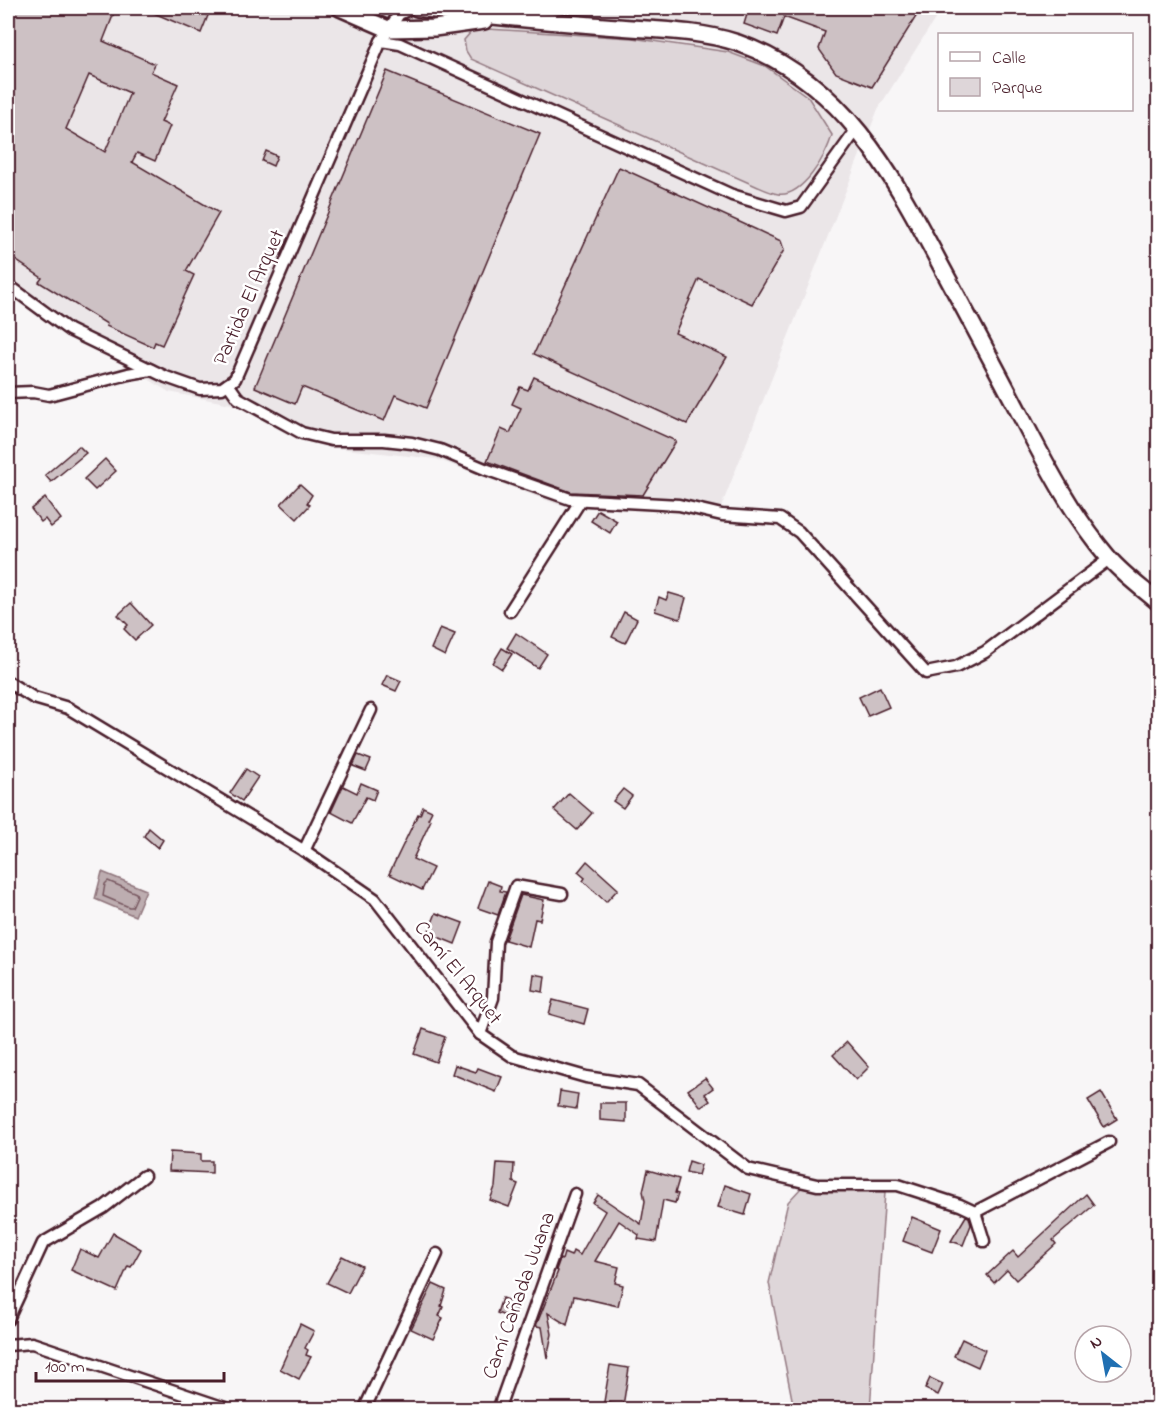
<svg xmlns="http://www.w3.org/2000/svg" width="1166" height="1417" font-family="'Indie Flower',sans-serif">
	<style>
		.built { fill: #ebe6e8 }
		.green { fill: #ded6d9; stroke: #947a82; stroke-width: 1.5 }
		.water { fill: #bdadb0; stroke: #8f747b; stroke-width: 1.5 }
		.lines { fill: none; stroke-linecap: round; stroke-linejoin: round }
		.shore { stroke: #785860; stroke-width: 1.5 }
		.building { fill: #cdc1c4; stroke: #4a1f2b; stroke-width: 1.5; fill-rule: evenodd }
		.street-casing { stroke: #4a1f2b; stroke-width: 15 }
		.secondary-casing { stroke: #4a1f2b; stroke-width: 20 }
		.street { stroke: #fff; stroke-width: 10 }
		.secondary { stroke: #fff; stroke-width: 15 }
		.labels { text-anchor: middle; stroke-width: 5; stroke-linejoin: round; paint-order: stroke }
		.street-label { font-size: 21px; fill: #4a1f2b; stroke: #fff }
	</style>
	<rect width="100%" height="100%" fill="#f8f6f7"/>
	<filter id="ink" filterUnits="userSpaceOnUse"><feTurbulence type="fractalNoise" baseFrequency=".0167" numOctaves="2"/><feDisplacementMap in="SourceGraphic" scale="12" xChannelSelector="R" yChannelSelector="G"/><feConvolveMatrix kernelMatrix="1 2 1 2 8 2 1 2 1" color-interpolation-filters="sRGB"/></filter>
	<g filter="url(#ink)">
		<polygon class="built" points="8,8 942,8 878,109 718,515 559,505 436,459 327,447 236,405 169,392 8,291"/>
		<g class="green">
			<path d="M487,29l145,9 96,14 37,14 43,31 24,38c-5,20 -30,63 -54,59 -7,-1 -15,-5 -22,-8l-285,-127 -5,-8 -2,-11 7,-8z"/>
			<polygon points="801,1188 885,1192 870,1409 794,1409 769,1283 788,1202"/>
		</g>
		<polygon class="water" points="102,872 146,890 135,916 95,899"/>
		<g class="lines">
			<polygon class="shore" points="108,881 136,893 137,896 132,907 129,907 103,896 105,884"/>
		</g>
		<g class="building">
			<path d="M16,8h100l-13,33 52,23 -4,8 27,12 -17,38 9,4 -15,35 -18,-8 -5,9 87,51 -33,58 8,4 -32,70 -7,-3 -2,5 -47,-21 1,-2 -68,-42 3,-4 -34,-23v-243l5,2zM89,75l41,18 -25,59 -39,-23z"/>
			<polygon points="142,8 211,8 201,33"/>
			<polygon points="749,8 896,8 917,15 872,87 836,73 819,49 825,32 784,17 777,36 744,24"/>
			<polygon points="387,71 540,134 426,408 395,395 384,421 302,387 295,404 255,387"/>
			<polygon points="266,151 277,156 273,166 262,161"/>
			<polygon points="619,167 781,241 784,250 752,304 699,279 675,333 727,357 687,424 534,354"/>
			<polygon points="534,377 676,441 643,495 571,492 487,461 501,429 510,433 521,408 512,404 520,387 528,390"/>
			<polygon points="79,446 86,453 51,482 45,475"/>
			<polygon points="105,459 116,471 95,490 84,479"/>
			<polygon points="300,484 312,495 307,503 310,505 297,519 281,504"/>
			<polygon points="45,498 61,519 51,527 45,519 41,522 31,509"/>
			<polygon points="598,510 617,521 610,533 591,521"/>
			<polygon points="669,593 686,598 680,619 655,611 659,597 666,600"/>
			<polygon points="131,603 151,625 135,640 124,629 128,625 118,615"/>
			<polygon points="624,612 637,619 625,643 612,637"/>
			<polygon points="440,628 455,634 445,656 431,649"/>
			<polygon points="516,633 547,654 538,668 507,648"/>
			<polygon points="502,648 512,654 502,669 493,663"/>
			<polygon points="387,675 401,681 396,691 382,685"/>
			<polygon points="880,687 889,707 868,716 859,697"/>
			<polygon points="358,755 371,760 366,771 353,766"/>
			<polygon points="246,769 258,777 242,801 230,793"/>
			<polygon points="361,783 377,790 373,800 366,797 352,823 331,812 343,786 357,793"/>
			<polygon points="623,789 632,796 623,808 613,801"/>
			<polygon points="569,793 592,813 577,830 554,810"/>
			<polygon points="423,807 432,811 428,819 431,820 413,859 433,868 422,890 389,874 418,814 420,815"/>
			<polygon points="149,828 163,840 158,848 144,836"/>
			<polygon points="587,861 618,889 606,902 583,881 585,878 578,872"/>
			<polygon points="488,881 501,886 500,891 506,892 498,915 478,908"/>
			<polygon points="521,895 544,900 540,920 535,919 529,947 505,940"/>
			<polygon points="436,913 463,923 455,944 428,933"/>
			<polygon points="534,974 545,976 543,992 532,990"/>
			<polygon points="553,1000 588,1009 584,1024 549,1014"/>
			<polygon points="423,1029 445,1037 436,1062 414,1054"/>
			<polygon points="847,1042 869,1067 856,1080 833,1055"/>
			<polygon points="455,1065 476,1072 478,1068 502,1077 496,1092 452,1074"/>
			<polygon points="705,1078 713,1088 705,1094 710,1101 701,1107 688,1090"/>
			<polygon points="560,1091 578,1094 576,1109 558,1106"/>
			<polygon points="1101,1092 1117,1119 1104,1127 1088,1100"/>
			<polygon points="600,1103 626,1103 626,1122 600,1120"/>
			<polygon points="170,1152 201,1154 201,1161 212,1161 212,1173 169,1171"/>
			<polygon points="689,1161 701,1165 698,1175 686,1172"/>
			<polygon points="497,1163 514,1164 513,1182 518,1184 509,1207 490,1200 495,1187"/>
			<polygon points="648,1170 679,1179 675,1193 678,1194 675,1203 663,1200 656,1242 638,1239 639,1235 619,1221 595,1261 619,1267 615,1283 623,1285 618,1306 574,1296 567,1325 548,1313 552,1334 547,1358 542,1327 536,1326 558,1271 556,1270 560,1259 562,1260 564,1253 571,1256 573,1251 580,1255 605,1211 593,1203 598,1195 641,1224 645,1201 643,1191"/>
			<polygon points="725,1185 751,1194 745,1215 718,1207"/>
			<polygon points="1086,1194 1094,1205 1053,1240 1056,1244 1016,1280 1007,1270 994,1283 987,1275 1013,1251 1018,1257"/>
			<polygon points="966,1216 969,1217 971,1225 963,1245 951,1241"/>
			<polygon points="912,1217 941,1229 932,1252 903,1241"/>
			<polygon points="113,1233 141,1249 131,1267 128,1266 117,1291 71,1270 80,1249 99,1258"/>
			<polygon points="342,1256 362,1266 348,1293 327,1283"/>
			<polygon points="433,1284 446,1290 441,1306 443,1307 439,1316 443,1318 433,1339 411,1329"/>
			<polygon points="502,1298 518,1304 513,1319 497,1313"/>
			<polygon points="300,1324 314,1331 305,1348 308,1350 306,1355 311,1357 299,1379 280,1369"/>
			<polygon points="962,1339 985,1350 978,1367 954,1356"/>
			<polygon points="610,1365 629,1368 623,1406 604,1402"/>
			<polygon points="930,1378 943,1384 938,1395 925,1389"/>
		</g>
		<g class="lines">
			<defs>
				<g id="street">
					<polyline points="381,41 400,44 732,195 786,211 801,207 857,129"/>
					<polyline points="8,285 69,330 166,377 200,389 222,388 235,379 381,41 399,14 411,8"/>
					<polyline points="228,384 238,398 302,433 331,440 384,440 412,443 440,450 485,469 570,499 679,505 722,515 780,519 799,532 926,673 956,667 985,652 1109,559"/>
					<polyline points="8,393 33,392 49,395 128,374 151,370"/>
					<polyline points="510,611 581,500"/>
					<polyline points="8,682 34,698 68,708 308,853 375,899 480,1034 512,1056 586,1077 638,1085 748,1169 817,1185 898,1185 960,1205 975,1212 1109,1142"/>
					<polyline points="304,851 371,710"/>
					<polyline points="480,1034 493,998 496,942 516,886 562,894"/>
					<polyline points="975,1212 984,1241"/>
					<polyline points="8,1319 43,1243 103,1208 144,1176"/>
					<polyline points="8,1345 32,1343 231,1410"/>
					<polyline points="364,1410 437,1254"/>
					<polyline points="498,1410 575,1194"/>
				</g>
				<g id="secondary">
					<polyline points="340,8 388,29 434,28 484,21"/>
					<path d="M417,8c63,7 124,13 187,18 44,4 92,3 134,17 103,36 154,130 202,221 28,52 56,104 83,156 25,48 50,96 85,137 14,17 34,31 50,45"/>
				</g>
			</defs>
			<use href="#street" class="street-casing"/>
			<use href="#secondary" class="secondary-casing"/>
			<use href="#street" class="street"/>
			<use href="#secondary" class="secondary"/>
		</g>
	</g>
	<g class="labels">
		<g class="street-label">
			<text transform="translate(248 297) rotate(-66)" y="7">Partida El Arquet</text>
			<text transform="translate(459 972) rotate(51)" y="7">Camí El Arquet</text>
			<text transform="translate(518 1295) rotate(-70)" y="7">Camí Cañada Juana</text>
		</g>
	</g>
	<rect width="1166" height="1417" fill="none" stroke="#fff" stroke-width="30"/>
	<rect x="15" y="15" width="1136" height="1387" fill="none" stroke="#4a1f2b" stroke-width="2" filter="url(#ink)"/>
	<rect x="938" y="33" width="195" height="78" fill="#ffffff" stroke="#b7a5aa" stroke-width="1.5"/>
	<rect x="950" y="52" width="30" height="9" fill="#ffffff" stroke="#b7a5aa" stroke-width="1.5"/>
	<text x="992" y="63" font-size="18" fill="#4a1f2b">Calle</text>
	<rect x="950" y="78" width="30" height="18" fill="#ded6d9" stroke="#b7a5aa" stroke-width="1.5"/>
	<text x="992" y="93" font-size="18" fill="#4a1f2b">Parque</text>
	<g transform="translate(1103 1354) rotate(329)"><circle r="28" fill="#ffffff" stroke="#b7a5aa" stroke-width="1.5"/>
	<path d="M0-4.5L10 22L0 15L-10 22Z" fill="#1f6fb2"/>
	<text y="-9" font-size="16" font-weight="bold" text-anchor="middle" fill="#4a1f2b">N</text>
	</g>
	<path d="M36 1372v9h188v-9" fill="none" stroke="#4a1f2b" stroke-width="3"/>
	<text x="45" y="1372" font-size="18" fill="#4a1f2b" stroke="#ffffff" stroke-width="4.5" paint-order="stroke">100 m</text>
</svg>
